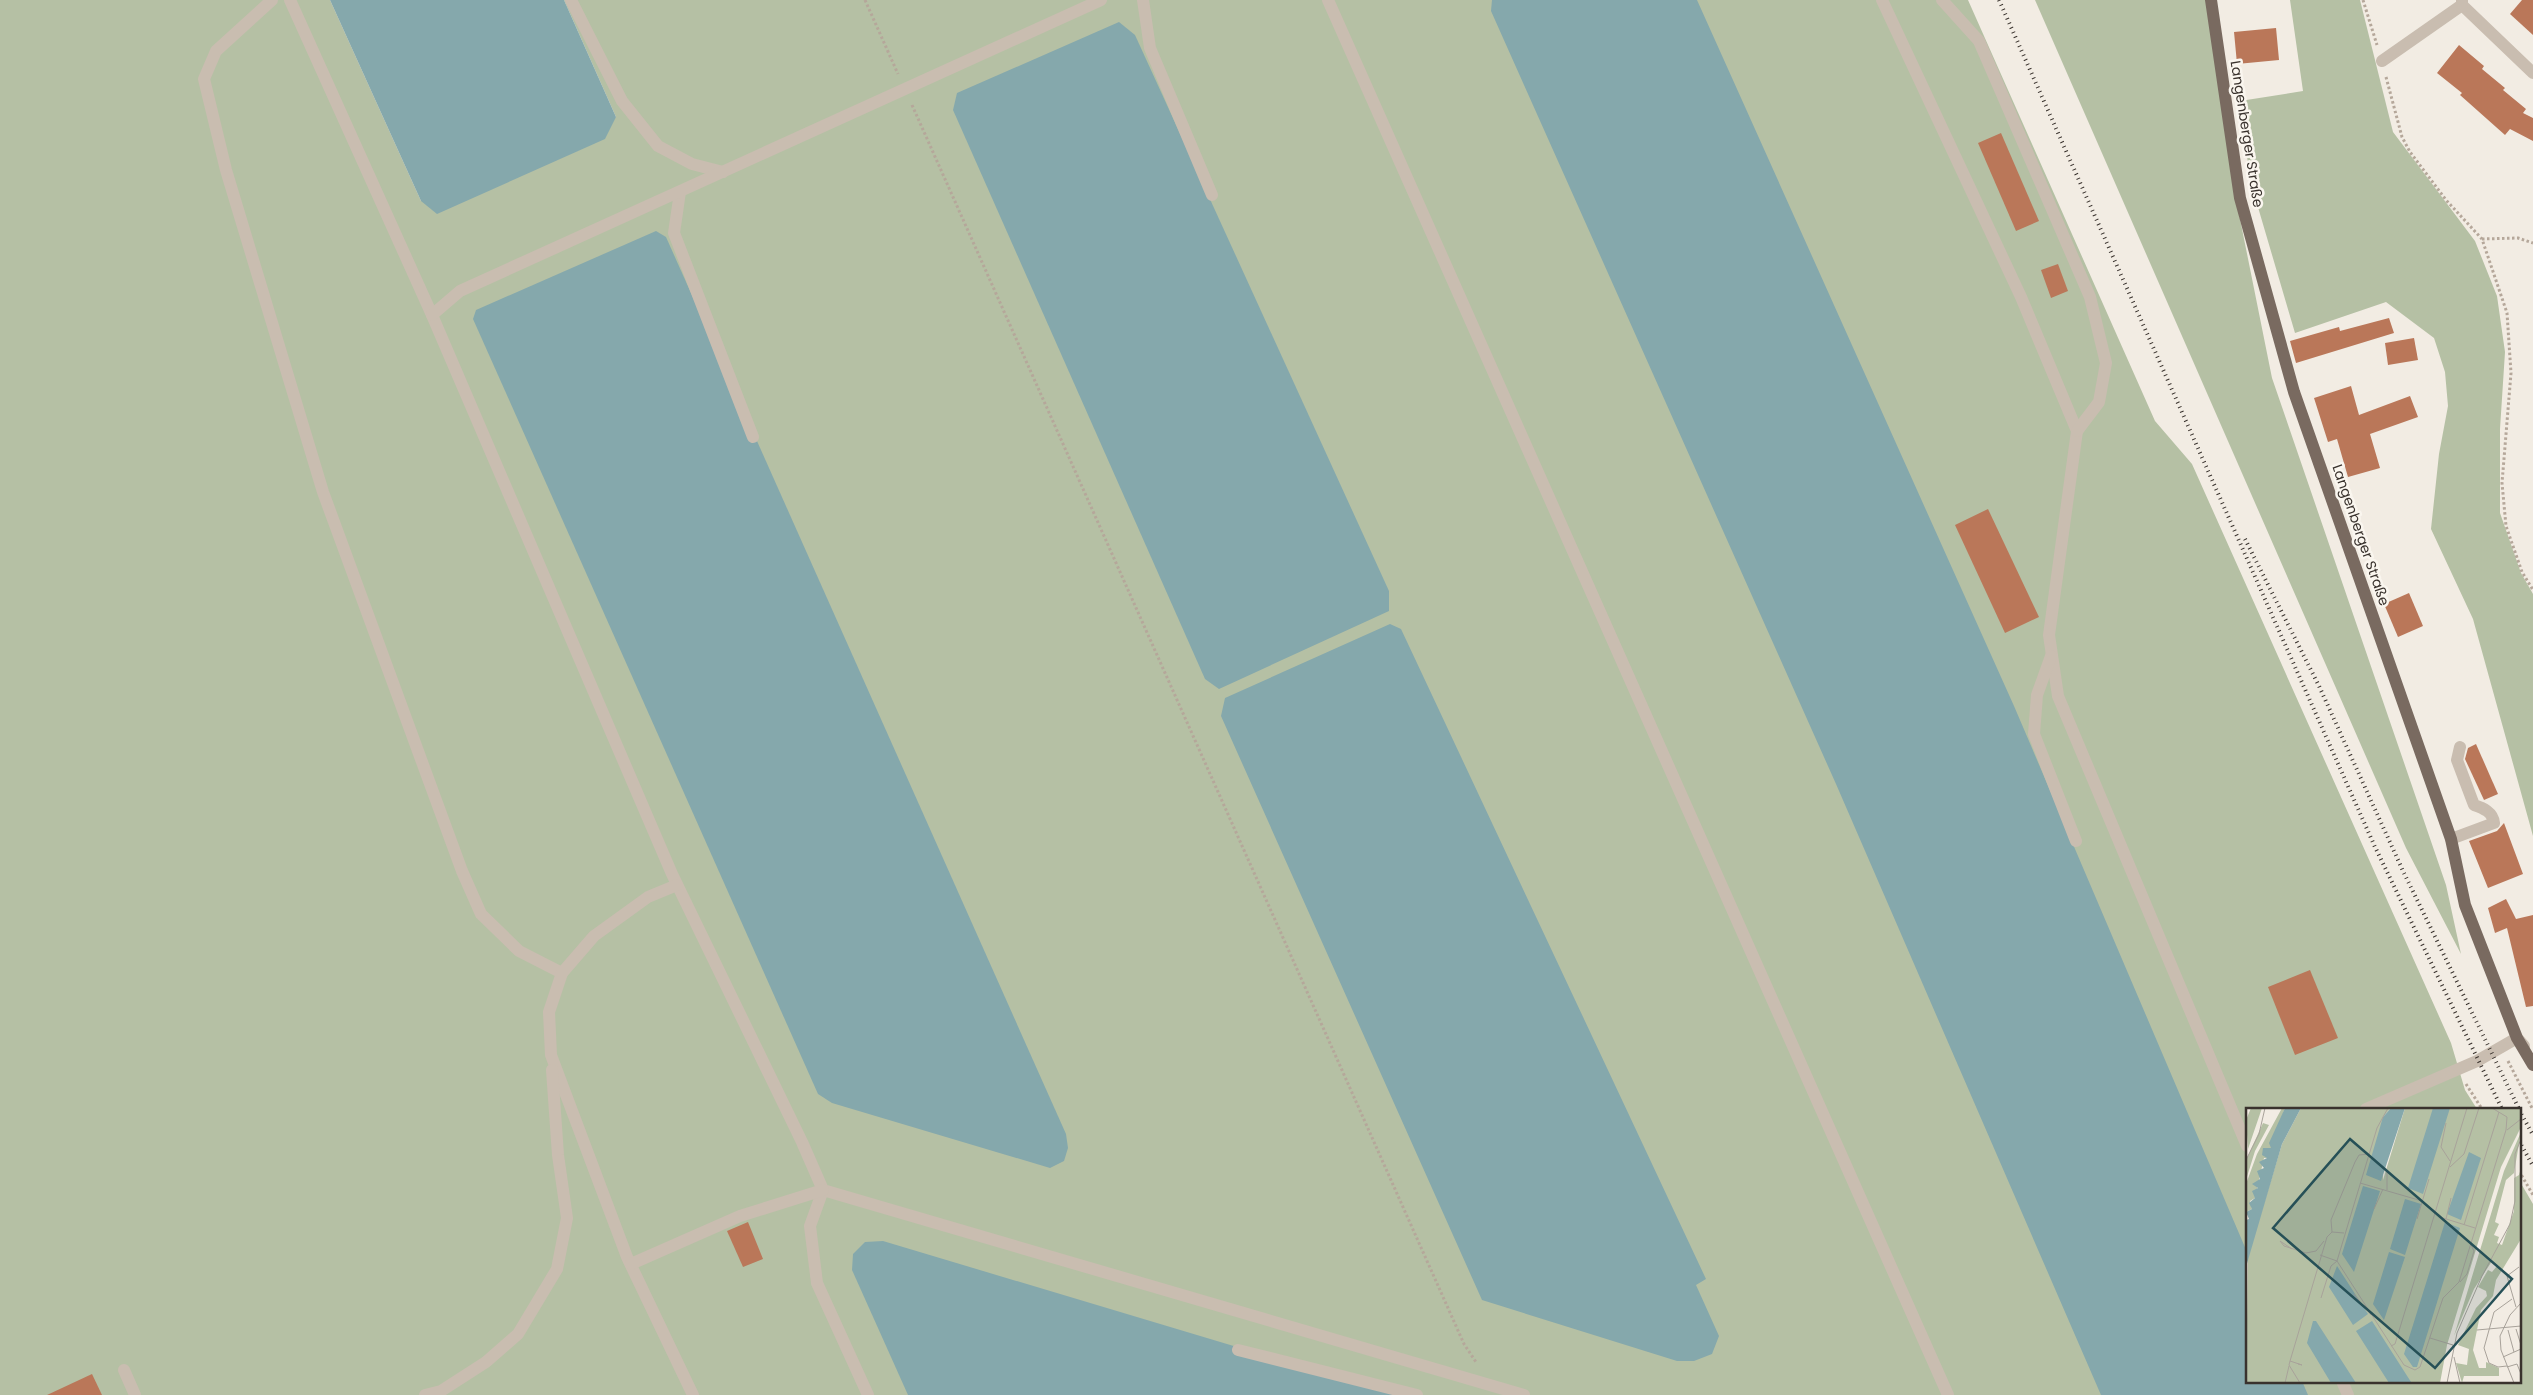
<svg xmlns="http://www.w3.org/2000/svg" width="2533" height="1395" font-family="Poppins,sans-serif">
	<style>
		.green { fill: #b5c0a4 }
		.water { fill: #85a8ac }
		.building { fill: #ba7759 }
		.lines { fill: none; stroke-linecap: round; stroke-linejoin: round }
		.path { stroke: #b5a79a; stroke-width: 3; stroke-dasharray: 2.5 2.5; stroke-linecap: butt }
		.minor { stroke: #c9bdb0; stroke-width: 12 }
		.major { stroke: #796a60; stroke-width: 12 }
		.rail { stroke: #39322d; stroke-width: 4; stroke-dasharray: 1 4; stroke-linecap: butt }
		.labels { text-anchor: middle; stroke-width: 5; stroke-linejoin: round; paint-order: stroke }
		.street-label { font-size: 14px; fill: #39322d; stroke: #faf6ef }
		.inset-road { fill: none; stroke: #a8a29a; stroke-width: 1 }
		.view { fill: #265057; fill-opacity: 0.15; stroke: #265057; stroke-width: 2.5 }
		.inset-edge { fill: none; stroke: #39322d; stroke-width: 2.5 }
	</style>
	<rect width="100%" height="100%" fill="#f2ece3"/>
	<g class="green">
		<polygon points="0,0 330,0 421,201 616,117 564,0 1968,0 2155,421 2192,464 2451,1043 2465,1090 2477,1109 2247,1109 2247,1381 2519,1381 2519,1180 2533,1204 2533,1395 0,1395"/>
		<polygon points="2035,0 2209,0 2236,199 2272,378 2446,885 2461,954 2406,848"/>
		<polygon points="2290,0 2360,0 2393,132 2475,241 2497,296 2505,352 2500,429 2500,513 2521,573 2533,594 2533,836 2473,619 2431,529 2439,454 2448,406 2445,372 2434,338 2386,302 2295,333 2250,180 2240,101 2303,91"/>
	</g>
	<g class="water">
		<polygon points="330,0 564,0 616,117 605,139 437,214 421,201"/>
		<polygon points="1492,0 1697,0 2014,706 2247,1252 2247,1381 2302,1381 2308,1395 2101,1395 1836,784 1491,11"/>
		<polygon points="1119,22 1135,35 1389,591 1389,611 1219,689 1205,679 953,110 957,93"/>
		<polygon points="656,231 666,237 1066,1134 1068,1148 1064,1161 1050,1168 832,1103 818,1094 473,319 476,310"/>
		<polygon points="1390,624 1401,629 1706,1279 1696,1285 1719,1336 1712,1354 1694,1361 1677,1361 1482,1300 1221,716 1225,698"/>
		<polygon points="883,1241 1397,1395 908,1395 852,1270 853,1254 865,1242"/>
	</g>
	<g class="building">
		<polygon points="2522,0 2533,0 2533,35 2510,14"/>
		<polygon points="2276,28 2279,60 2237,64 2234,32"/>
		<polygon points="2459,45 2484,66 2482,69 2505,88 2503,90 2526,109 2523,113 2533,118 2533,141 2510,129 2505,135 2460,95 2462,93 2437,73"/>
		<polygon points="2001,133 2039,221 2016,231 1978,143"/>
		<polygon points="2058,264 2068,291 2051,298 2041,270"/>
		<polygon points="2389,318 2394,333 2296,363 2290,341 2339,327 2340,331"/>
		<polygon points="2414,338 2418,360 2388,365 2385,343"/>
		<polygon points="2351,386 2359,415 2410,396 2418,417 2370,434 2380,468 2348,477 2337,439 2328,442 2314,398"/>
		<polygon points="1988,509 2039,617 2005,633 1955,525"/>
		<polygon points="2409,593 2423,626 2398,637 2384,604"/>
		<polygon points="2476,744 2498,794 2484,800 2465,759 2468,748"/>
		<polygon points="2504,823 2523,874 2488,888 2469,841 2497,831"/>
		<polygon points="2506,899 2516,919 2533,915 2533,1006 2526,1007 2507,928 2495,933 2488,908"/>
		<polygon points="2310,970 2338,1038 2295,1055 2268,987"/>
		<polygon points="748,1222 763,1259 743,1267 727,1231"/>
		<polygon points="92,1374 102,1395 47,1395"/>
	</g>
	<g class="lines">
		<g class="path">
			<polyline points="865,0 898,74"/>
			<polyline points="2363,0 2377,45"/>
			<polyline points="2386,77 2402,137 2410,152 2446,200 2482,239 2507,313 2511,373 2502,483 2506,526 2522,572 2533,590"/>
			<polyline points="912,105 1464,1344 1476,1362"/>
			<polyline points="2482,239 2518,238 2533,243"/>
			<polyline points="2508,1061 2533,1110"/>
			<polyline points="2466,1084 2482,1109"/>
			<polyline points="2519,1171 2533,1195"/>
		</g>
		<g class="minor">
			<polyline points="272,0 216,51 204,79 226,170 323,492 462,871 481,914 519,951 562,973"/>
			<polyline points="290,0 432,315 672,874 802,1142 823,1190 1524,1395"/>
			<polyline points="571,0 622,101 658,146 692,164 723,172"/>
			<polyline points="1143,0 1150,48 1212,195"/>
			<polyline points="1328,0 1948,1395"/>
			<polyline points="1882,0 2021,297 2077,431 2049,635 2058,696 2247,1146"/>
			<polyline points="1942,0 1979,41 2090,297 2106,363 2099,402 2077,431"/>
			<polyline points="2462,0 2462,5 2533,73"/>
			<polyline points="2382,61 2462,5"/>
			<polyline points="680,192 674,233 753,437"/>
			<polyline points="432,315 460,291 1101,0"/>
			<polyline points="2051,656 2037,695 2034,734 2076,841"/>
			<path d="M2451,839l43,-16c-1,-11 -11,-15 -20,-18l-17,-45 3,-13"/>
			<polyline points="677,885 648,897 594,936 562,973 549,1012 551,1055 627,1257 693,1395"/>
			<polyline points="2366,1109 2477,1061 2517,1038 2524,1046"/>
			<polyline points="823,1190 810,1226 817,1283 868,1395"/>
			<polyline points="631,1264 740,1216 823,1190"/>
			<polyline points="1238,1350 1417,1395"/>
			<polyline points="124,1370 135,1395"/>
			<polyline points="2342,1381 2348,1395"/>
			<polyline points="425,1395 441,1391 486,1362 518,1334 557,1269 567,1218 558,1155 552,1070"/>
		</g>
		<polyline class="major" points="2211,0 2240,198 2294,392 2451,839 2465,905 2517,1038 2533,1065"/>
		<g class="rail">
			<polyline points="1999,0 2375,847 2502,1109"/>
			<polyline points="2245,539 2319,686 2403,871 2519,1109"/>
			<polyline points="2519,1110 2533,1135"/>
			<polyline points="2519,1141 2533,1166"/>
		</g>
	</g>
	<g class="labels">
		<g class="street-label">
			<text transform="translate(2247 134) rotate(81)" y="5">Langenberger Straße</text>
			<text transform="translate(2361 535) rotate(71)" y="5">Langenberger Straße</text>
		</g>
	</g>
	<g transform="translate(2246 1108)">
		<rect width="275" height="275" fill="#f2ece3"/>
		<path d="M5,0h11l-14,41 -2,-29zM36,0h3l-14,40 -7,1 3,9h-3l-9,40 -5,3 2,8 -6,3v-28l11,-30zM55,0h90l-8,9v63l22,-72h116v19l-20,40 -54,178 -7,38h-194l2,-127 34,-112zM17,15l6,2 -14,26 -9,29v-20zM275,24l-7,41 -8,7 -11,42 4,2 -5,11 5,2 -2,6 5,2 12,-34v-33l5,-3 2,-7v71l-25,41 -3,16 -12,14 -8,40 6,18h7v-6l13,6v8h-35l-2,7 -6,-20 11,2 2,-16 -11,-4 18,-37 11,-12 -1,-5 -8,-4 10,-17 4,2 5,-6 -5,-5 -18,28 -20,47 50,-165z" fill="#b5c0a4"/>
		<path d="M39,0h16l-19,36 -36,123v-47l3,-1 -3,-7 6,-3 -3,-6 6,-5 -3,-7 6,-3 -6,-4 8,-5 -3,-8 7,-3 -5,-6 8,-4 -5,-3 1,-7h8l-2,-5zM145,0h14l-24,73 -15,-6 17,-58zM187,0h17l-27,86 -15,-6zM223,44l12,6 -20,62 -14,-6zM117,78l17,5 -26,81 -12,-18zM159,91l16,5 -16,51 -15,-6zM199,114l15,6 -43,139h-4l-9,-13zM143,144l16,5 -21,63 -11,-16zM91,158l31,48 -15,11 -24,-38zM67,213h3l40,62h-25l-24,-40zM126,213l39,61 -1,1h-21l-33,-52z" fill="#85a8ac"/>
		<path class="inset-road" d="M142,0l-11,20 -40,133 67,104 11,5 5,-3 23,-69 16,-16 47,-152 1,-13 -15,-9M200,15l-5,24 9,14M261,22l14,-11M0,52l13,-26 6,-26M204,59l14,-13 15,-46M114,75l62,18 21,17 32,10M141,82v-20M128,101l9,-20M171,111l12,-40M200,111l5,-21M218,117l35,-113M86,124l-1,-12 24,-58 4,-7 10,-1M46,141l-12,-8 4,5 22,7 10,-2 8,-10M74,147l17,6 -6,5 -10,32M214,174l7,-8 7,-23 -4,-8M108,186l17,21M270,199l-9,-31 12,-9M270,221l5,16M231,222l44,-4M262,222l6,22M184,230l23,7v3M145,238l4,-2 72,-236M208,249l6,26M257,249l18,-8M44,253l37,-124 5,-5 12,1M52,256l4,1 -12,-4 -1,4 11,18M261,258l-9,1 -9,-4 -5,-15 10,-36 18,-13M261,259l10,-3 4,10M39,275l4,-17M201,275l10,-50 25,-57 28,-52 5,-23v-47l6,-15M268,275l-13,-33 -1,-14 10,-21 11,-12"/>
		<path class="view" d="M104,31l162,140 -77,89 -162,-140z"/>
		<rect width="275" height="275" class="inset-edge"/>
	</g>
</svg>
